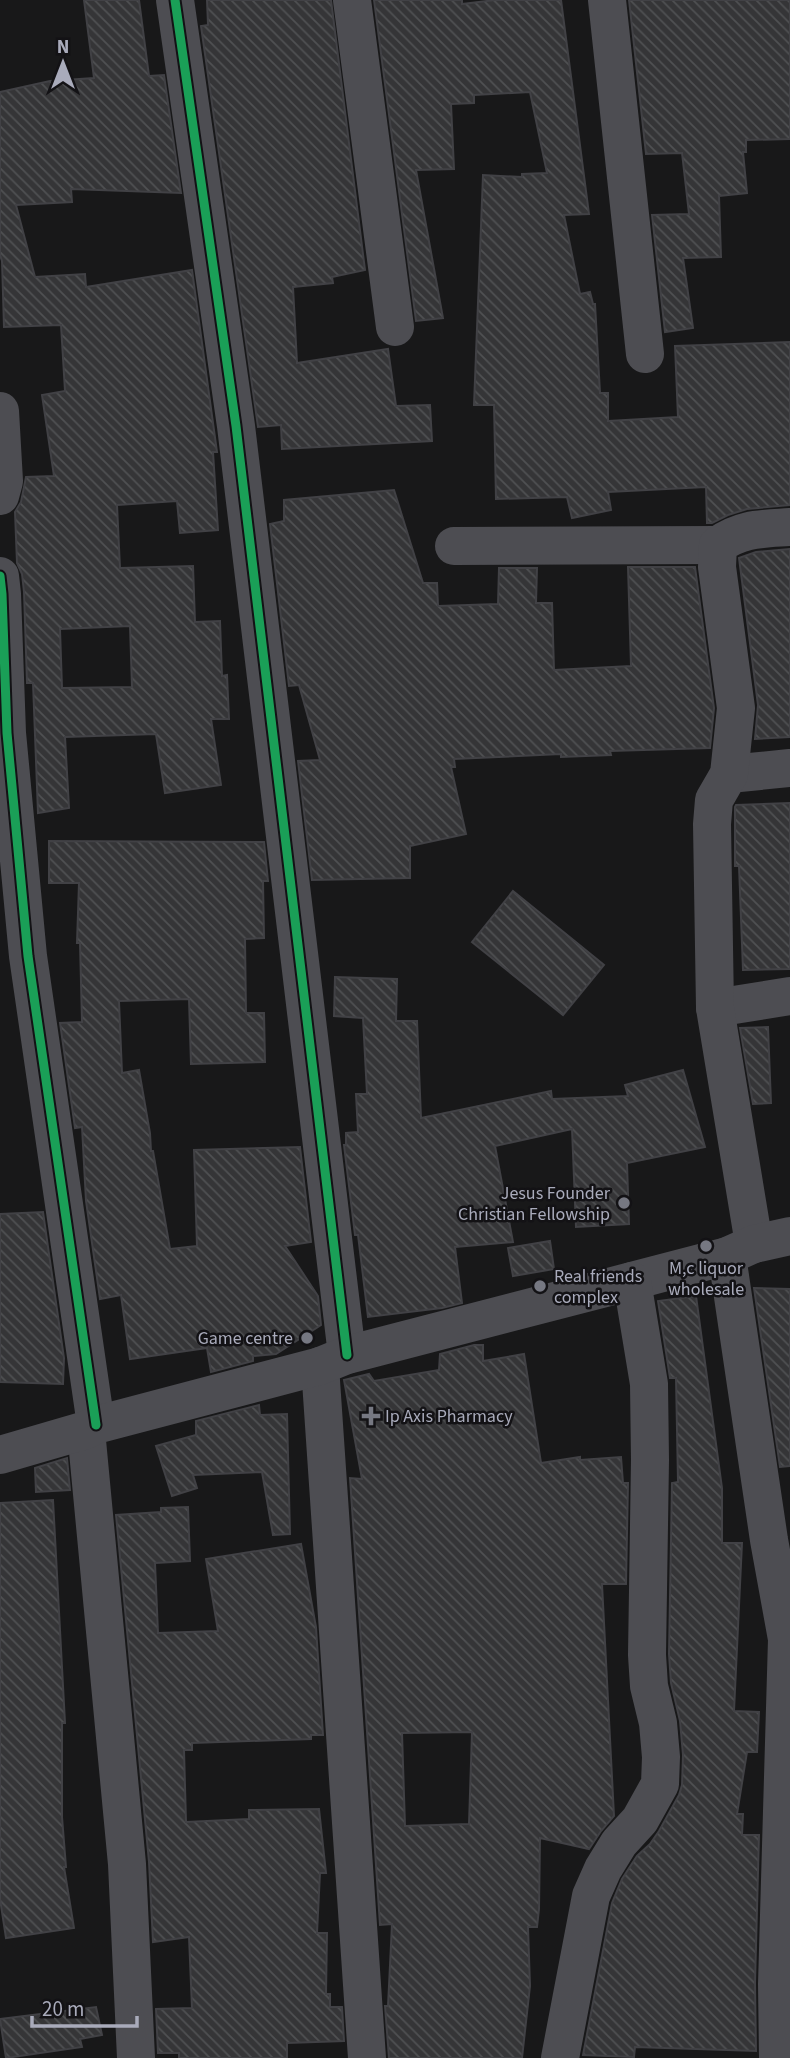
<svg xmlns="http://www.w3.org/2000/svg" width="790" height="2058" font-family="'Source Sans 3',sans-serif">
	<style>
		.building { fill: url(#building-back-hatch); stroke: #414145; stroke-width: 2; fill-rule: evenodd }
		.lines { fill: none; stroke-linecap: round; stroke-linejoin: round }
		.minor { stroke: #4d4d52; stroke-width: 38 }
		.cycleway-casing { stroke: #131215; stroke-width: 13 }
		.cycleway { stroke: #1a9f57; stroke-width: 9 }
		.poi-dot { fill: #767882; stroke: #131215; stroke-width: 2.5 }
		.labels { text-anchor: middle; stroke-width: 5; stroke-linejoin: round; paint-order: stroke }
		.poi-label { font-size: 18px; fill: #a9abbb; stroke: #131215; text-anchor: end }
	</style>
	<defs>
		<pattern id="building-back-hatch" width="6" height="6" patternUnits="userSpaceOnUse" patternTransform="scale(1.75)"><rect width="6" height="6" fill="#353537"/><path d="M-1 5l2 2M0 0l6 6M5-1l2 2" fill="none" stroke="#4f5052"/></pattern>
	</defs>
	<rect width="100%" height="100%" fill="#181819"/>
	<g class="building">
		<path d="M84,0h55l10,76 15,-1 17,118 -110,-4 1,13 -56,3 19,72 50,-3 1,13 106,-17 25,182h-4l5,78 -38,3 -3,-32 -60,4 3,63 73,-2 2,56 25,-1 2,55 5,-1 2,44h-18l10,66 -56,8 -9,-59 -91,3 4,71 -31,5 -5,-130h-6l-3,-91 -2,-18 -5,-11 -2,-51 6,-10 5,-25 28,-1 -12,-81 23,-4 -4,-66 -57,2 -2,-66 -2,-6v-163l50,-11 44,-3zM130,626l2,61 -70,1 -2,-59z"/>
		<polygon points="207,0 331,0 365,270 332,277 333,283 293,287 297,363 388,349 396,406 430,405 432,441 282,449 281,425 258,427 201,26 208,25"/>
		<polygon points="374,0 462,0 462,4 495,0 561,0 589,214 564,215 580,294 590,292 593,304 595,304 600,393 608,393 608,421 678,417 675,346 790,342 790,505 747,509 728,515 712,523 707,523 706,487 608,492 611,510 572,518 567,497 496,499 494,405 474,405 483,175 522,177 522,174 547,173 530,92 474,95 474,103 451,104 454,169 416,170 443,318 416,321"/>
		<polygon points="629,0 790,0 790,139 746,140 746,152 743,152 747,193 719,196 721,257 683,258 693,328 665,332 652,215 689,214 682,153 646,154"/>
		<polygon points="394,490 423,583 437,583 438,606 498,604 499,568 537,568 536,603 552,603 554,670 631,666 628,567 695,567 714,708 710,748 610,751 611,755 561,757 561,754 454,759 455,767 451,767 466,834 410,846 410,878 312,880 298,761 320,760 299,685 289,686 270,524 284,521 284,500"/>
		<polygon points="790,549 790,737 755,739 758,705 739,558 756,552"/>
		<polygon points="790,803 790,969 743,970 739,866 735,866 735,807 736,805"/>
		<polygon points="49,841 264,842 268,881 263,881 264,938 245,939 246,1013 264,1013 265,1062 191,1064 189,999 119,1001 122,1073 139,1070 150,1133 151,1151 153,1151 170,1249 197,1246 194,1150 300,1147 311,1242 285,1246 318,1296 321,1325 276,1354 253,1356 253,1361 211,1372 207,1348 130,1359 121,1295 100,1299 86,1201 82,1127 75,1128 60,1023 82,1022 80,943 77,943 79,883 49,883"/>
		<polygon points="513,891 604,965 563,1015 472,942"/>
		<polygon points="335,977 397,979 396,1021 417,1021 421,1118 551,1091 552,1099 628,1096 625,1085 683,1070 705,1147 627,1163 629,1224 576,1227 572,1129 495,1146 513,1242 455,1247 462,1303 442,1308 368,1317 358,1235 355,1235 344,1145 346,1145 346,1133 358,1132 356,1094 367,1094 363,1018 334,1016"/>
		<polygon points="768,1027 771,1103 753,1104 740,1028"/>
		<polygon points="43,1212 64,1358 63,1384 0,1382 0,1214"/>
		<polygon points="550,1241 554,1269 513,1276 508,1248"/>
		<polygon points="754,1288 790,1289 790,1466 780,1467"/>
		<polygon points="696,1296 722,1488 722,1543 742,1543 734,1711 759,1712 757,1752 747,1752 737,1814 743,1814 742,1835 759,1835 755,1983 756,2051 635,2047 634,2057 583,2055 612,1903 622,1879 637,1856 650,1844 659,1831 679,1795 682,1785 683,1755 680,1721 671,1683 669,1654 672,1483 678,1482 676,1378 670,1378 658,1301"/>
		<path d="M474,1345h9v16l41,-7 17,109 39,-6v3l41,-3 2,26h5l-2,101h-24l12,232 -13,15 -12,18 -49,-11 -1,71 -2,18h-9l2,59 -8,72h-133l-4,-52h3l4,-82 -12,1 -30,-447 12,1 -18,-99 25,-6 5,7 65,-11 1,-16zM472,1732l-3,92 -64,2 -3,-93z"/>
		<polygon points="259,1405 260,1415 287,1414 290,1534 273,1535 262,1472 193,1475 197,1488 172,1496 156,1446 196,1435 196,1421"/>
		<polygon points="67,1458 70,1490 36,1492 35,1468"/>
		<polygon points="53,1500 65,1723 62,1723 62,1817 66,1867 64,1867 74,1928 6,1938 0,1899 0,1503"/>
		<polygon points="188,1507 190,1561 155,1563 158,1633 218,1631 206,1559 301,1544 316,1627 323,1735 311,1735 311,1739 192,1743 192,1750 184,1750 186,1822 249,1819 249,1810 319,1809 326,1873 320,1873 317,1933 327,1933 326,1994 330,1994 330,2007 342,2007 344,2041 287,2043 287,2058 179,2058 179,2053 158,2053 156,2009 192,2008 189,1937 153,1942 149,1862 116,1515 161,1512 161,1508"/>
		<polygon points="96,2007 102,2035 80,2039 82,2047 6,2058 0,2019"/>
	</g>
	<g class="lines">
		<g class="minor">
			<polyline points="175,0 236,426 347,1355"/>
			<polyline points="352,0 395,327"/>
			<polyline points="607,0 645,354"/>
			<polyline points="0,411 4,481 0,496"/>
			<polyline points="454,546 718,545"/>
			<polyline points="0,576 2,594 7,733 28,956 96,1425"/>
			<polyline points="729,774 790,768"/>
			<polyline points="715,1008 790,996"/>
			<path d="M754,1244l-39,-236 -3,-184 2,-24 15,-26 7,-66 -19,-141 1,-22c24,-17 43,-16 72,-18"/>
			<polyline points="727,1256 769,1540 787,1639 777,1984 778,2058"/>
			<polyline points="320,1366 367,2058"/>
			<polyline points="86,1430 127,1864 136,2058"/>
			<polyline points="0,1455 86,1430 96,1425 320,1366 347,1355 632,1281 727,1256 754,1244 790,1236"/>
			<polyline points="560,2058 591,1896 603,1869 619,1843 640,1820 660,1784 661,1757 658,1723 649,1686 647,1655 650,1460 649,1384 632,1281"/>
		</g>
		<defs>
			<g id="cycleway">
				<polyline points="175,0 236,426 347,1355"/>
				<polyline points="0,576 2,594 7,733 28,956 96,1425"/>
			</g>
		</defs>
		<use href="#cycleway" class="cycleway-casing"/>
		<use href="#cycleway" class="cycleway"/>
	</g>
	<g class="poi-dot">
		<circle cx="624" cy="1203" r="7"/>
		<circle cx="706" cy="1246" r="7"/>
		<circle cx="540" cy="1286" r="7"/>
		<circle cx="307" cy="1338" r="7"/>
		<path d="M367.5 1405.5h7v7h7v7h-7v7h-7v-7h-7v-7h7z"/>
	</g>
	<g class="labels">
		<g class="poi-label">
			<text x="610" y="1199">Jesus Founder<tspan x="610" dy="21">Christian Fellowship</tspan></text>
			<text x="706" y="1274" text-anchor="middle">M,c liquor<tspan x="706" dy="21">wholesale</tspan></text>
			<text x="554" y="1282" text-anchor="start">Real friends<tspan x="554" dy="21">complex</tspan></text>
			<text x="293" y="1344">Game centre</text>
			<text x="385" y="1422" text-anchor="start">Ip Axis Pharmacy</text>
		</g>
	</g>
	<g transform="translate(63 63)" stroke="#131215" stroke-width="5" paint-order="stroke">
	<path d="M0-5L12 26L0 18L-12 26Z" fill="#a9abbb"/>
	<text y="-10" font-size="19" font-weight="bold" text-anchor="middle" fill="#a9abbb">N</text>
	</g>
	<path d="M32 2016v10h105v-10" fill="none" stroke="#a9abbb" stroke-width="3.5"/>
	<text x="42" y="2016" font-size="21" fill="#a9abbb" stroke="#131215" stroke-width="5" paint-order="stroke">20 m</text>
</svg>
